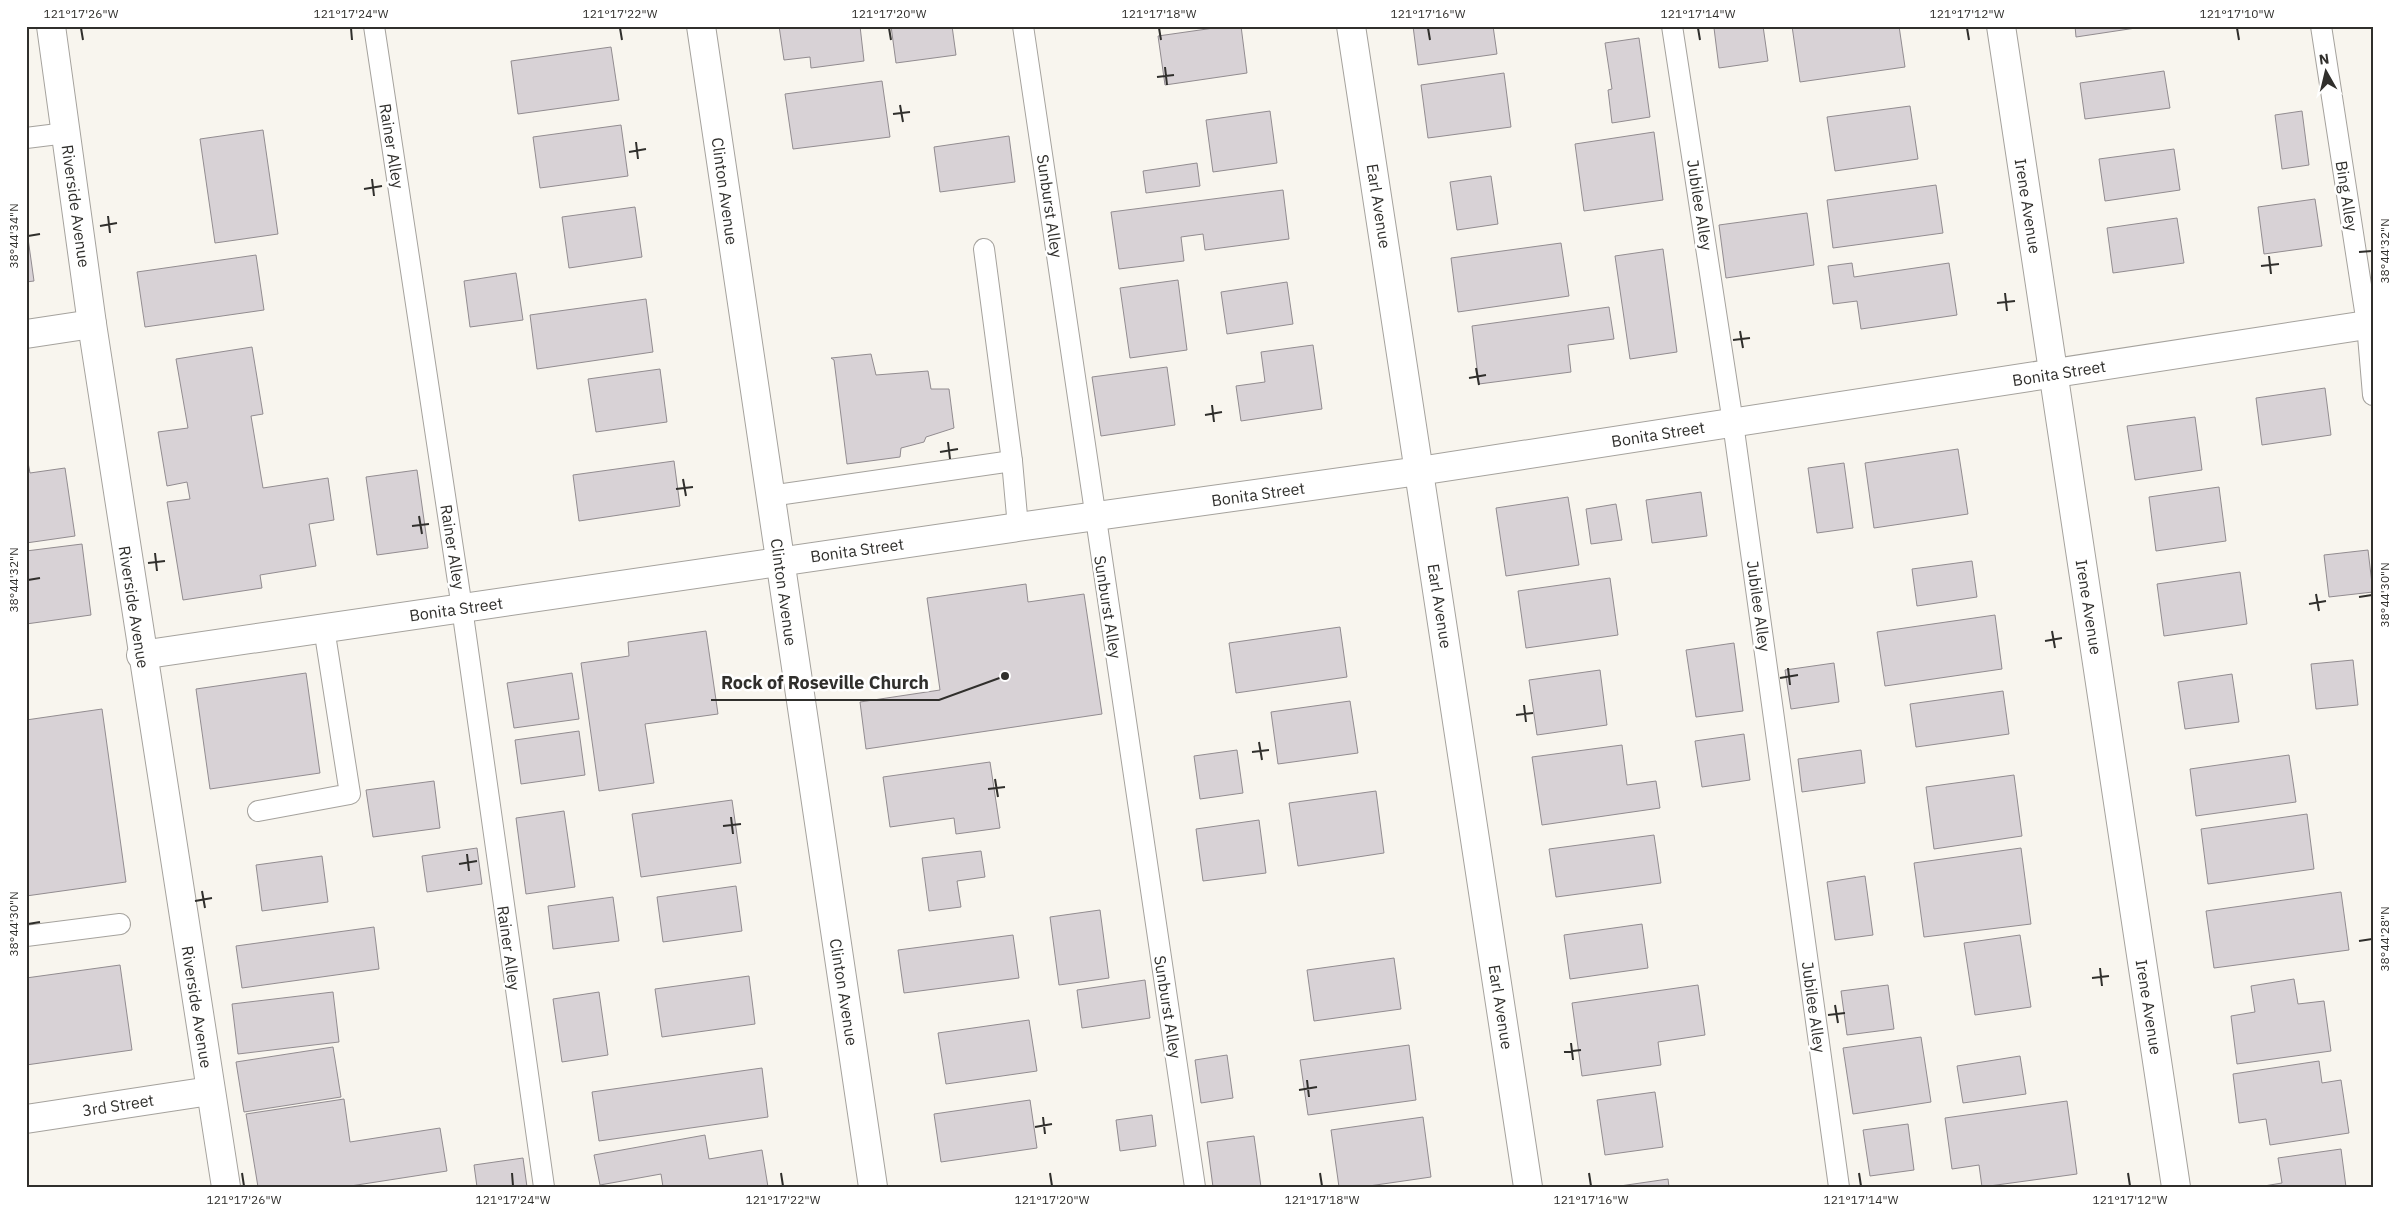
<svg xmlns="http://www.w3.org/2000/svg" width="2399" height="1213" font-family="'IBM Plex Sans',sans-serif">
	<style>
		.building { fill: #d8d2d6; stroke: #928c90 }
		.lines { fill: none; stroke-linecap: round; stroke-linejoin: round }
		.lane-casing { stroke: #a5a29d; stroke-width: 22 }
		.street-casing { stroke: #a5a29d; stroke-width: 30 }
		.secondary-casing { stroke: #a5a29d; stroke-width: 30 }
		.lane { stroke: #fff; stroke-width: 20 }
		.street { stroke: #fff; stroke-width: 28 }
		.secondary { stroke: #fff; stroke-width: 28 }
		.ticks { fill: none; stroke: #302f2c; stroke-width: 2 }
		.labels { text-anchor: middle; stroke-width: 5; stroke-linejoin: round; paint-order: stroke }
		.street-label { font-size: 16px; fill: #302f2c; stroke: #fff }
		.leader { fill: none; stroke: #302f2c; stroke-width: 2 }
		.callout-dot { fill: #302f2c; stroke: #fff; stroke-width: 2 }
		.callout-label { font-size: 18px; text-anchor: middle; font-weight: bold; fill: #302f2c; stroke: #fff; stroke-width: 5; stroke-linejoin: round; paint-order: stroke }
		.neatline { fill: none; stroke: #302f2c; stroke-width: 2 }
		.ticks-label { font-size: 12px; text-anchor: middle; fill: #302f2c }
	</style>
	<rect width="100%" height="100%" fill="#f8f5ee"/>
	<g class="building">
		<polygon points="779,26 860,26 864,61 811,68 810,57 784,60"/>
		<polygon points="891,26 952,26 956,55 896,63"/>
		<polygon points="1228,26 1241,26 1247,73 1165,85 1158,36"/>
		<polygon points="1413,26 1493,26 1497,54 1418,65"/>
		<polygon points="1726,26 1763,26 1768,61 1719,68 1714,28"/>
		<polygon points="1792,26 1899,26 1905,67 1800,82"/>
		<polygon points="2075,26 2149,26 2076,37"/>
		<polygon points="1639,38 1650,117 1612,123 1608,90 1612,89 1605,43"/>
		<polygon points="611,47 619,100 518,114 511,61"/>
		<polygon points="2164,71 2170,108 2085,119 2080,83"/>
		<polygon points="1504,73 1511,127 1428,138 1421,85"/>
		<polygon points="882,81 890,137 793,149 785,94"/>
		<polygon points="1910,106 1918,159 1835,171 1827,117"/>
		<polygon points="1270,111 1277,163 1213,172 1206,120"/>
		<polygon points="2302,111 2309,165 2282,169 2275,115"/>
		<polygon points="621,125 628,176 540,188 533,137"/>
		<polygon points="263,130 278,234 215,243 200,139"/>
		<polygon points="1654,132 1663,200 1584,211 1575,144"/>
		<polygon points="1009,136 1015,182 940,192 934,147"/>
		<polygon points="2174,149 2180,190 2105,201 2099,159"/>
		<polygon points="1197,163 1200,186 1146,193 1143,171"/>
		<polygon points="1491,176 1498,224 1457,230 1450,182"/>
		<polygon points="1936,185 1943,233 1833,248 1827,200"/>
		<polygon points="1283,190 1289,239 1205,250 1203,234 1181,237 1184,261 1119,269 1111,212"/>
		<polygon points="2315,199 2322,246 2264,254 2258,207"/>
		<polygon points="635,207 642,257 569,268 562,217"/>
		<polygon points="1807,213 1814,265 1726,278 1719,225"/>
		<polygon points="2177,218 2184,263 2113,273 2107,228"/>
		<polygon points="26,224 34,281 26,282"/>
		<polygon points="1561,243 1569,296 1458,312 1451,258"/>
		<polygon points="1663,249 1677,352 1630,359 1615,256"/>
		<polygon points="256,255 264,310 145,327 137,272"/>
		<polygon points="1852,263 1854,277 1949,263 1957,315 1861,329 1857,301 1833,304 1828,266"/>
		<polygon points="516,273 523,320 470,327 464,281"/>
		<polygon points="1178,280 1187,350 1130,358 1120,288"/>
		<polygon points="1287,282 1293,324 1227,334 1221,292"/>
		<polygon points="646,299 653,352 537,369 530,315"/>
		<polygon points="1609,307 1614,339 1568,345 1571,372 1479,384 1472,326"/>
		<polygon points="1313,345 1322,409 1241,421 1236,386 1265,382 1261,352"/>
		<polygon points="252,347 263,414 251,416 263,488 328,478 334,520 309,524 316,566 260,575 262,588 183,600 167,502 190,499 187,482 167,486 158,432 188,428 176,359"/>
		<polygon points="871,354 876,375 928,371 931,389 949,389 954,428 926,437 924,442 901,448 900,457 847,464 834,360 831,358"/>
		<polygon points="1167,367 1175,425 1101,436 1092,377"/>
		<polygon points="660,369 667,422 596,432 588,379"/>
		<polygon points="2325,388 2331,435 2262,445 2256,398"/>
		<polygon points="2195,417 2202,470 2135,480 2127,426"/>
		<polygon points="1958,449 1968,514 1874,528 1865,463"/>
		<polygon points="26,452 30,473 65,468 75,536 26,543"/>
		<polygon points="674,461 680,506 579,521 573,475"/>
		<polygon points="1844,463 1853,528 1817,533 1808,468"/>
		<polygon points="417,470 428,548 377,555 366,477"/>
		<polygon points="2219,487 2226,541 2156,551 2149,497"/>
		<polygon points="1701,492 1707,536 1652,543 1646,500"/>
		<polygon points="1568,497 1579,565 1506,576 1496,508"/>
		<polygon points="1616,504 1622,540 1591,544 1586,509"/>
		<polygon points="82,544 91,615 26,624 26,551"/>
		<polygon points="2368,550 2373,592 2329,597 2324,555"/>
		<polygon points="1972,561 1977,597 1917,606 1912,569"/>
		<polygon points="2240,572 2247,624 2164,636 2157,584"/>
		<polygon points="1610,578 1618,635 1526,648 1518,591"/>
		<polygon points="1026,584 1028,602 1084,594 1102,714 866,749 860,702 940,690 927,598"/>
		<polygon points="1995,615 2002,669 1885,686 1877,632"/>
		<polygon points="1340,627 1347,677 1236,693 1229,643"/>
		<polygon points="706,631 718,714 645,724 654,783 599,791 581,663 629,656 628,642"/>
		<polygon points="1734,643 1743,711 1696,717 1686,650"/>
		<polygon points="2353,660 2358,705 2316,709 2311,664"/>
		<polygon points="1834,663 1839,702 1791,709 1785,670"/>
		<polygon points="1600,670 1607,725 1537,735 1529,680"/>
		<polygon points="306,673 320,773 210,789 196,689"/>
		<polygon points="572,673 579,719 514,728 507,683"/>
		<polygon points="2232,674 2239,722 2185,729 2178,682"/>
		<polygon points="2003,691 2009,734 1916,747 1910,704"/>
		<polygon points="1350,701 1358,753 1278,764 1271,712"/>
		<polygon points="102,709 126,882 26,896 26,720"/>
		<polygon points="579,731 585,775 521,784 515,740"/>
		<polygon points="1744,734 1750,780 1702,787 1695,741"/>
		<polygon points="1622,745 1627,785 1656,781 1660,808 1542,825 1532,757"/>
		<polygon points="1237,750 1243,793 1200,799 1194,756"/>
		<polygon points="1861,750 1865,783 1802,792 1798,759"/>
		<polygon points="2289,755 2296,802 2196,816 2190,769"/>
		<polygon points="990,762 1000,828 956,834 954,818 890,827 883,777"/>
		<polygon points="2014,775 2022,836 1934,849 1926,787"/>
		<polygon points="434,781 440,828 373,837 366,790"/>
		<polygon points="1376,791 1384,853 1298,866 1289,803"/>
		<polygon points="732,800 741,863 641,877 632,814"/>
		<polygon points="564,811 575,887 526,894 516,818"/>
		<polygon points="2307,814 2314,869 2208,884 2201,829"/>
		<polygon points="1259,820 1266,873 1203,881 1196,829"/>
		<polygon points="1654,835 1661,883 1556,897 1549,849"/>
		<polygon points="477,848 482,884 427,892 422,856"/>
		<polygon points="2021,848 2031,924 1924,937 1914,863"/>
		<polygon points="981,851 985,877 957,881 961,907 929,911 922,858"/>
		<polygon points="322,856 328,902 262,911 256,865"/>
		<polygon points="1865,876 1873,935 1835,940 1827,882"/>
		<polygon points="736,886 742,931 663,942 657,897"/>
		<polygon points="2341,892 2349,950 2214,968 2206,911"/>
		<polygon points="613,897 619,941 553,949 548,906"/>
		<polygon points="1100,910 1109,978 1059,985 1050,917"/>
		<polygon points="1642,924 1648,968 1570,979 1564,935"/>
		<polygon points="374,927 379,969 242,988 236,946"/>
		<polygon points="1013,935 1019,978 904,993 898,950"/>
		<polygon points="2020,935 2031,1007 1975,1015 1964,943"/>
		<polygon points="1394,958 1401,1009 1314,1021 1307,970"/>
		<polygon points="120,965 132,1050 26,1065 26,978"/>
		<polygon points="749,976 755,1024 662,1037 655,989"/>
		<polygon points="2294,979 2298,1004 2324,1001 2331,1051 2237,1064 2231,1016 2255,1012 2251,986"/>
		<polygon points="1145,980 1150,1018 1082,1028 1077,990"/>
		<polygon points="1698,985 1705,1035 1658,1042 1661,1065 1582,1076 1572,1003"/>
		<polygon points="1888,985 1894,1029 1847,1035 1841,991"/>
		<polygon points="333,992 339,1042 238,1054 232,1004"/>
		<polygon points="599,992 608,1055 562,1062 553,999"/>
		<polygon points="1029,1020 1037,1071 946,1084 938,1033"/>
		<polygon points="1921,1037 1931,1102 1853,1114 1843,1048"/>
		<polygon points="1409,1045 1416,1100 1308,1115 1300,1060"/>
		<polygon points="333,1047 341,1097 244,1112 236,1062"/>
		<polygon points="1227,1055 1233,1098 1201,1103 1195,1060"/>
		<polygon points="2020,1056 2026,1094 1963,1103 1957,1066"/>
		<polygon points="2319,1061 2322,1083 2341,1080 2349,1133 2270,1145 2266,1119 2239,1123 2233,1074"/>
		<polygon points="762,1068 768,1117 599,1141 592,1092"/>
		<polygon points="1655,1092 1663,1147 1605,1155 1597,1100"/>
		<polygon points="344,1099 350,1142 440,1128 447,1171 344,1187 258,1187 246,1114"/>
		<polygon points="1030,1100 1037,1148 941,1162 934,1114"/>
		<polygon points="2067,1101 2077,1174 1982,1187 1979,1165 1952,1169 1945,1118"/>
		<polygon points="1152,1115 1156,1146 1120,1151 1116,1120"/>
		<polygon points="1423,1117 1431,1177 1362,1187 1339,1187 1331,1130"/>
		<polygon points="1908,1124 1914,1170 1870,1176 1863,1130"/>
		<polygon points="705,1135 709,1159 762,1150 768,1187 663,1187 661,1174 600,1185 594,1155"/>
		<polygon points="1254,1136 1261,1187 1213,1187 1207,1142"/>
		<polygon points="2341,1149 2346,1187 2258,1187 2282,1183 2278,1158"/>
		<polygon points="523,1158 527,1187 477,1187 474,1165"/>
		<polygon points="1668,1179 1669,1187 1613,1187"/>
	</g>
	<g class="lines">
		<defs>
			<g id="lane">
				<polyline points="374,26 462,608 544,1187"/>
				<polyline points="1023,26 1195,1187"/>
				<polyline points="1672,26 1733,423 1839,1187"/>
				<polyline points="2321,26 2367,324 2373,395"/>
				<polyline points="26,138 66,133"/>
				<polyline points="984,249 1012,461 1018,527"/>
				<polyline points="770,496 1012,461"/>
				<polyline points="258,811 350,794 324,628"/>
				<polyline points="26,936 120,924"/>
			</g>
			<g id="street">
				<polyline points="701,26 873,1187"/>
				<polyline points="1351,26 1528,1187"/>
				<polyline points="2001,26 2176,1187"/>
				<polyline points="26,334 92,324"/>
				<polyline points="141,655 1018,527 1419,471 2373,324"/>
				<polyline points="26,1119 210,1091"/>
			</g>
			<polyline id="secondary" points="51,26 92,324 226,1187"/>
		</defs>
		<use href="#lane" class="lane-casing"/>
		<use href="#street" class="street-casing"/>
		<use href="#secondary" class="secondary-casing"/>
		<use href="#lane" class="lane"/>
		<use href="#street" class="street"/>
		<use href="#secondary" class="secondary"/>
	</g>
	<path class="ticks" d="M81,28l2,12M351,28l1,12M620,28l2,12M889,28l2,12M1159,28l2,12M1428,28l2,12M1698,28l2,12M1967,28l2,12M2237,28l2,12M1165,67l2,18M1157,77l17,-2M900,105l3,17M893,114l17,-2M636,142l2,17M629,152l17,-3M372,179l2,17M364,189l18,-3M108,216l2,17M100,226l17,-3M28,236l12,-2M2359,252l13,-1M2269,256l2,18M2261,266l18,-2M2005,293l2,18M1997,303l18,-2M1740,331l3,17M1733,340l17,-2M1476,368l3,17M1469,378l17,-3M1212,405l2,17M1205,415l17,-3M948,442l2,17M940,452l18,-3M683,479l3,17M676,489l17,-2M419,516l3,18M412,526l17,-2M155,553l2,18M148,563l17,-2M28,580l12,-2M2316,594l3,17M2359,597l13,-2M2309,604l17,-3M2052,631l3,17M2045,641l17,-3M1788,668l2,17M1780,678l18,-3M1524,705l2,17M1516,715l17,-2M1259,742l3,18M1252,752l17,-2M995,779l3,18M988,789l17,-2M731,817l2,17M723,826l18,-2M467,854l2,17M459,864l18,-3M202,891l3,17M195,901l17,-3M28,924l12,-2M2359,941l13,-2M2100,968l2,18M2092,978l17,-2M1835,1005l3,18M1828,1015l17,-2M1571,1043l2,17M1564,1052l17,-2M1307,1080l2,17M1299,1090l18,-3M1043,1117l2,17M1035,1127l17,-3M242,1173l2,13M512,1173l1,13M781,1173l2,13M1050,1173l2,13M1320,1173l2,13M1589,1173l2,13M1859,1173l2,13M2128,1173l2,13"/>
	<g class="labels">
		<g class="street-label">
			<text transform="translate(392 146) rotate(81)" y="6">Rainer Alley</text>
			<text transform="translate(725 191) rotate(82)" y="6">Clinton Avenue</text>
			<text transform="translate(2347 196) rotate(81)" y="6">Bing Alley</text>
			<text transform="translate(1700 205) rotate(81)" y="6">Jubilee Alley</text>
			<text transform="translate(76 206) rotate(82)" y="6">Riverside Avenue</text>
			<text transform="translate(1050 206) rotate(82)" y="6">Sunburst Alley</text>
			<text transform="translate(1379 206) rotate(81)" y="6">Earl Avenue</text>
			<text transform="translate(2028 206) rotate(81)" y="6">Irene Avenue</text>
			<text transform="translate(2059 373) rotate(-9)" y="6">Bonita Street</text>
			<text transform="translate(1658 434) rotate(-9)" y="6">Bonita Street</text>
			<text transform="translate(1258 494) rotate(-8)" y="6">Bonita Street</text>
			<text transform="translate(453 547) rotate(81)" y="6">Rainer Alley</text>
			<text transform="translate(857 550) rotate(-8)" y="6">Bonita Street</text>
			<text transform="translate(784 592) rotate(82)" y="6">Clinton Avenue</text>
			<text transform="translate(1440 606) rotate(81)" y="6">Earl Avenue</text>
			<text transform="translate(1759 606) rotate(82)" y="6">Jubilee Alley</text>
			<text transform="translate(134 607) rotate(81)" y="6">Riverside Avenue</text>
			<text transform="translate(1108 607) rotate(81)" y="6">Sunburst Alley</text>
			<text transform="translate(2089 607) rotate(81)" y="6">Irene Avenue</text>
			<text transform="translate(456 609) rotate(-8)" y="6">Bonita Street</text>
			<text transform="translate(509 948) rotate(82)" y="6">Rainer Alley</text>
			<text transform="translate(844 992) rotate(81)" y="6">Clinton Avenue</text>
			<text transform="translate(197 1007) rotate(81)" y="6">Riverside Avenue</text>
			<text transform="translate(1168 1007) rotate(81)" y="6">Sunburst Alley</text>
			<text transform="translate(1501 1007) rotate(81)" y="6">Earl Avenue</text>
			<text transform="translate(1814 1007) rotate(82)" y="6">Jubilee Alley</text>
			<text transform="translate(2149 1007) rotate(81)" y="6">Irene Avenue</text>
			<text transform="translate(118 1105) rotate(-9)" y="6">3rd Street</text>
		</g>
	</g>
	<path class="leader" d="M1005 676L939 700H711"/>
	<circle class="callout-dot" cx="1005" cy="676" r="5"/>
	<g class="callout-label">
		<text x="825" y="689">Rock of Roseville Church</text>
	</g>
	<rect width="2399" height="1213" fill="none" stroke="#ffffff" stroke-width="55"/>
	<g transform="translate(2326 72) rotate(352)" stroke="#ffffff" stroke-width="4" paint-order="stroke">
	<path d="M0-4L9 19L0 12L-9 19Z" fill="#302f2c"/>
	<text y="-8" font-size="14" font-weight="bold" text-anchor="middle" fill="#302f2c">N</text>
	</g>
	<rect x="28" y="28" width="2344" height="1158" class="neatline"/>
	<g class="ticks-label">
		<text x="81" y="18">121°17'26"W</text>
		<text x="351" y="18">121°17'24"W</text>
		<text x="620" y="18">121°17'22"W</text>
		<text x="889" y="18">121°17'20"W</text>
		<text x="1159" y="18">121°17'18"W</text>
		<text x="1428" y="18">121°17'16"W</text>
		<text x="1698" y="18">121°17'14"W</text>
		<text x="1967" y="18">121°17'12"W</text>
		<text x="2237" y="18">121°17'10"W</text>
		<text transform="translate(14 236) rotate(-90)" y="4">38°44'34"N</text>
		<text transform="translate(2385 251) rotate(-90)" y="4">38°44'32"N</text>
		<text transform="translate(14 580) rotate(-90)" y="4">38°44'32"N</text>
		<text transform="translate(2385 595) rotate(-90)" y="4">38°44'30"N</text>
		<text transform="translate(14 924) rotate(-90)" y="4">38°44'30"N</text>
		<text transform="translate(2385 939) rotate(-90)" y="4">38°44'28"N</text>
		<text x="244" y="1204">121°17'26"W</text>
		<text x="513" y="1204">121°17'24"W</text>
		<text x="783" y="1204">121°17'22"W</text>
		<text x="1052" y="1204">121°17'20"W</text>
		<text x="1322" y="1204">121°17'18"W</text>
		<text x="1591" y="1204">121°17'16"W</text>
		<text x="1861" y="1204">121°17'14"W</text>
		<text x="2130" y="1204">121°17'12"W</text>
	</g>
</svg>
